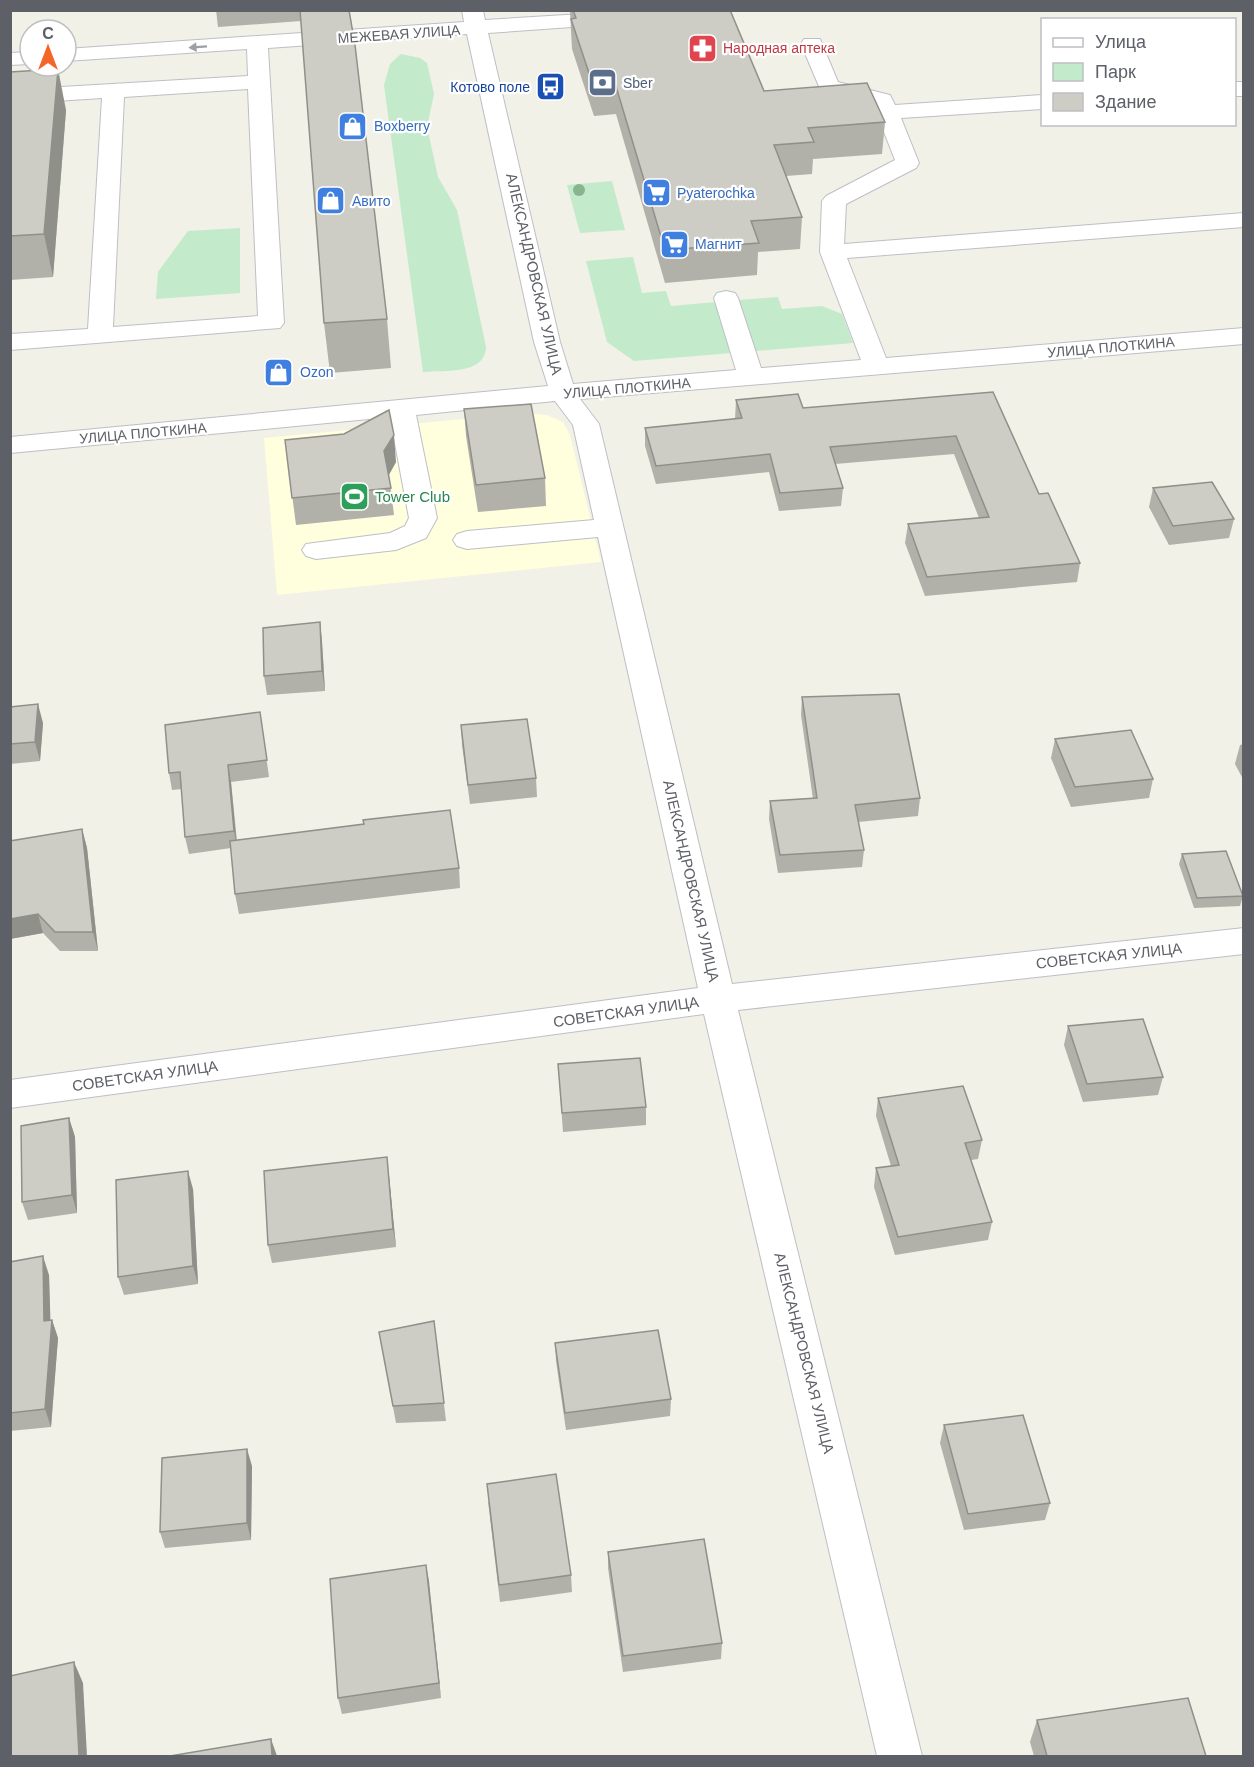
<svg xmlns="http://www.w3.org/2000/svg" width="1254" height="1767" font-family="Arial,sans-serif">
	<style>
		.commercial { fill: #fffedd }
		.green { fill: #c2eacb }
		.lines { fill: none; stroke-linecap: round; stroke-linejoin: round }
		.minor-casing { stroke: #bebfc6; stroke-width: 2 }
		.minor { fill: #fff; fill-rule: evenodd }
		.tree { fill: #87b68e }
		.wall { fill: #b1b0a9 }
		.shaded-wall { fill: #90908a }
		.building { fill: #cecdc5; stroke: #90908a; stroke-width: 1.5 }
		.oneway { fill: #9ea0a4 }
		.labels { text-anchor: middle; stroke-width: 4.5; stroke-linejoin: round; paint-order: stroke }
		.far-street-label { font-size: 14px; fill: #5e6068; stroke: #fff }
		.far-health-label { font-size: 14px; fill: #be3a42; stroke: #fff; text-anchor: start }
		.far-service-label { font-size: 14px; fill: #4e5e75; stroke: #fff; text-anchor: start }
		.far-transit-label { font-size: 14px; fill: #164399; stroke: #fff; text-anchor: end }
		.far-shop-label { font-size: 14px; fill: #366cbe; stroke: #fff; text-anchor: start }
		.street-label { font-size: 15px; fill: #5e6068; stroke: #fff }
		.leisure-label { font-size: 15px; fill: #27864d; stroke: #fff; text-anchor: start }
	</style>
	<rect width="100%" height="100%" fill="#f1f1e7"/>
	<polygon class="commercial" points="525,413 547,415 563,422 570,435 601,562 277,595 264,438"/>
	<g class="green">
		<path d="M401,54l19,4 7,5 7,31 -7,33 11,50 19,33 29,137c-1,28 -41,23 -63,25l-39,-287 6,-21z"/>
		<polygon points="612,181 625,230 580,233 567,185"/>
		<polygon points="240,228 240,293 156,299 158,272 188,231"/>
		<polygon points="633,257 642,293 666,291 671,306 716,302 732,353 634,361 607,342 586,261"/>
		<polygon points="778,297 782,309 822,306 842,314 853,343 755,351 739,300"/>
	</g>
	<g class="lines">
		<defs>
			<g id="minor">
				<path d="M462,10h21l2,10 130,-8 7,2 3,4 -3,4 -7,2 -127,9 72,309 13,42 163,-14 -22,-72 3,-5 9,-2 9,2 3,5 23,70 100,-8 -41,-108 2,-51 4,-5 69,-36 -22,-56 -52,-13 -20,-47 3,-5h16l18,43 52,13 5,10 147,-10v14l-141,9 18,45 -3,5 -70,36 -2,40 400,-31v14l-397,31 39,100 358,-30v16l-664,55 19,25 133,560 512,-56v26l-506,56 184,746h-45l-173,-742 -694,94v-28l688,-92 -100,-451 -131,12 -10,-3 -4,-6 4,-6 10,-3 127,-11 -21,-95 -18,-24 -139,14 21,103 -11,20 -30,12 -80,9 -10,-3 -4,-6 4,-6 84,-11 15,-7 4,-8 -19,-101 -380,36v-16l538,-51 -14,-44 -67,-308 -199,14 16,275 -4,5 -270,22v-16l78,-5 14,-231 -92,6v-14l238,-14 -1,-27 -181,12v-12l398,-27zM248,89l10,227 -145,11 11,-230z"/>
				<polygon points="30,52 30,64 10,65 10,53"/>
				<rect x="1234" y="82" width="10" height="14"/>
			</g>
		</defs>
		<use href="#minor" class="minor-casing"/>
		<use href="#minor" class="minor"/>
	</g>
	<circle class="tree" cx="579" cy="190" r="6"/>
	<g class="wall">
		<polygon points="216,10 349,10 387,319 391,368 330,373 324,323 301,21 218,27"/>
		<polygon points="565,10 730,10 764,91 885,122 882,154 813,159 812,174 786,176 802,217 800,249 758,252 757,275 665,283 616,114 594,116 572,49 570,12 565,12"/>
		<polygon points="10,72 66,110 53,277 10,280"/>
		<polygon points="993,392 1039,494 1080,563 1077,582 925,596 905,543 908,524 979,518 954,454 835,464 843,488 841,506 779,511 769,472 656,484 645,446 645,428 735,419 736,400 803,408"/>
		<polygon points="464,409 545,478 546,506 478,512 466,436"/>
		<polygon points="285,440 396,462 389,475 394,515 296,525"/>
		<polygon points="1153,488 1234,519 1229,538 1169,545 1149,507"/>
		<polygon points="320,622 322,642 325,691 267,695 264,676"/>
		<polygon points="802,697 920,798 918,816 858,822 864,850 862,867 778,873 769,819 770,801 813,799 801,715"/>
		<polygon points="10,707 43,723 40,761 10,764"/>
		<polygon points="260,712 269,777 231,782 237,841 459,868 460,888 239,914 235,894 231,848 189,854 185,837 182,789 172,790 169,773"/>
		<polygon points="461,725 536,778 537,797 470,804 462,745"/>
		<polygon points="1055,739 1153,779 1149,798 1071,807 1051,758"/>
		<polygon points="1244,744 1244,781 1235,764 1240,745"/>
		<polygon points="82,829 87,848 98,951 60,951 43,933 10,939 10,841"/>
		<polygon points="1182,854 1243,896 1240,906 1194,908 1179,864"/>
		<polygon points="1068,1026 1163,1077 1158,1095 1083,1102 1064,1045"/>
		<polygon points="558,1064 646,1107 646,1125 563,1132"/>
		<polygon points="878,1098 982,1140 978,1159 971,1160 992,1222 988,1240 895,1255 874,1187 876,1168 891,1166 876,1116"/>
		<polygon points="69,1118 75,1137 77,1213 28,1220 22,1202"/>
		<polygon points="387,1157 396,1247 272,1263 268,1245"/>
		<polygon points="193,1189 198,1284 124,1295 118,1277"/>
		<polygon points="10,1262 49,1275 50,1321 52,1320 58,1338 51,1427 10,1431"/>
		<polygon points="434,1321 446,1421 396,1423 379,1332"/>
		<polygon points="555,1343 671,1399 670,1416 566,1430 556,1361"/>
		<polygon points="944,1425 1050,1503 1045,1520 964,1530 940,1443"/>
		<polygon points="252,1466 251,1540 165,1548 160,1532"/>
		<polygon points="488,1501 571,1575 572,1592 500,1602"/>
		<polygon points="608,1552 722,1643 721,1659 623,1672 608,1568"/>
		<polygon points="426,1565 441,1698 342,1714 338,1698"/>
		<polygon points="1037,1720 1206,1756 1034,1756 1030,1742"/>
	</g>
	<g class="shaded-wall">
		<polygon points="58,69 66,110 53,277 44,234"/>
		<polygon points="394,435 396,462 387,478 384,451"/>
		<polygon points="320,622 322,642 325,691 322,671"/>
		<polygon points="38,704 43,723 40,761 35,742"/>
		<polygon points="228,765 231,782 237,848 234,831"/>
		<polygon points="82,829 87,848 98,951 93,932"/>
		<polygon points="38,914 43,933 10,939 10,919"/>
		<polygon points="69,1118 75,1137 77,1213 72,1195"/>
		<polygon points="387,1157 389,1176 396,1247 393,1229"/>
		<polygon points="188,1171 193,1189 198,1284 193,1266"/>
		<polygon points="43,1256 49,1275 51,1338 52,1320 58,1338 51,1427 45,1409"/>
		<polygon points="247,1449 252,1466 251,1540 247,1523"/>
		<polygon points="426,1565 429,1581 441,1698 439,1683"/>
		<polygon points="74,1662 83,1683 87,1756 79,1756"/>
		<polygon points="271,1739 277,1756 272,1756"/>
	</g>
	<g class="building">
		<polygon points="300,10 349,10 355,45 387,319 324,323"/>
		<polygon points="573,10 730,10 764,91 867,83 885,122 808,128 814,142 774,145 802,217 751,221 759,243 665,250 615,83 593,85 571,19 576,18"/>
		<polygon points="58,69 44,234 10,236 10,72"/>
		<polygon points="993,392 1039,494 1048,493 1080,563 927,577 908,524 989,517 956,436 830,447 843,488 780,493 770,454 656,466 645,428 742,418 736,400 798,394 803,408"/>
		<polygon points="531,404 545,478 476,485 464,409"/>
		<polygon points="389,410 394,435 384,451 391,488 292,498 285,440 344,434"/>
		<polygon points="1212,482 1234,519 1173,526 1153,488"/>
		<polygon points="320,622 322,671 264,676 263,628"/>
		<polygon points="899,694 920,798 855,805 864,850 780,855 770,801 817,798 802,697"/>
		<polygon points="38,704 35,742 10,744 10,707"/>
		<polygon points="260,712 267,760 228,765 234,831 185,837 180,772 169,773 165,725"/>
		<polygon points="527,719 536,778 468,785 461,725"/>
		<polygon points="1131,730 1153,779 1075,787 1055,739"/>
		<polygon points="450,810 459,868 235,894 230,841 364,824 363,820"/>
		<polygon points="82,829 93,932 55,932 38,914 10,919 10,841"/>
		<polygon points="1226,851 1243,896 1197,898 1182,854"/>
		<polygon points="1143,1019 1163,1077 1087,1084 1068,1026"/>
		<polygon points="640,1058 646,1107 562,1113 558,1064"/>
		<polygon points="963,1086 982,1140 965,1143 992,1222 898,1237 876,1168 899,1165 878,1098"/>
		<polygon points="69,1118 72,1195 22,1202 21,1126"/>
		<polygon points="387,1157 393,1229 268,1245 264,1171"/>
		<polygon points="188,1171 193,1266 118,1277 116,1180"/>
		<polygon points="43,1256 44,1321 52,1320 45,1409 10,1413 10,1262"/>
		<polygon points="434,1321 444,1403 393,1406 379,1332"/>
		<polygon points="658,1330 671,1399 565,1413 555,1343"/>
		<polygon points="1023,1415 1050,1503 968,1514 944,1425"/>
		<polygon points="247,1449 247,1523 160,1532 162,1458"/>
		<polygon points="556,1474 571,1575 499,1585 487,1484"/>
		<polygon points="704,1539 722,1643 623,1656 608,1552"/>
		<polygon points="426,1565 439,1683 338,1698 330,1579"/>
		<polygon points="74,1662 79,1756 10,1756 10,1676"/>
		<polygon points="1188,1698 1206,1756 1047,1756 1037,1720"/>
		<polygon points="271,1739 272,1756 170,1756"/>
	</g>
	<defs><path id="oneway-solid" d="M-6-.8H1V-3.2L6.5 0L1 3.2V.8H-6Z" transform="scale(1.5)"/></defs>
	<use class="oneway" href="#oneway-solid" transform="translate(198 47) rotate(176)"/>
	<defs>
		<symbol id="pharmacy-square" viewBox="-11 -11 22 22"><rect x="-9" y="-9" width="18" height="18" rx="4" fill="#e0444e" stroke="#fff"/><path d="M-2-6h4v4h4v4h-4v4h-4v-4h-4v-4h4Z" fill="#fff"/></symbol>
		<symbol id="bank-square" viewBox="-11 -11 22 22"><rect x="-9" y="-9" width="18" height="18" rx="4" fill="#5c6f8a" stroke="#fff"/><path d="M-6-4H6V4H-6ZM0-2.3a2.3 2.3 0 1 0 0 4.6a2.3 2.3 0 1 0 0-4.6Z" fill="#fff"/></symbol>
		<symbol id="bus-square" viewBox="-11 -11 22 22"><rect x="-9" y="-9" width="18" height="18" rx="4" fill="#1a4fb4" stroke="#fff"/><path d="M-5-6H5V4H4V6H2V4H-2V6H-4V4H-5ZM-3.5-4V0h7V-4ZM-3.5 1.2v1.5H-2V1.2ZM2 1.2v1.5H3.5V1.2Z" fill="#fff"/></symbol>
		<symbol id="shop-square" viewBox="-11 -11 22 22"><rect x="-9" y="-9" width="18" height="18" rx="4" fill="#3f7fe0" stroke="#fff"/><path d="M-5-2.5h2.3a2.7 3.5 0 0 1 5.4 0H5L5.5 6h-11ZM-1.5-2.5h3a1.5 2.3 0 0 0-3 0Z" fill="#fff"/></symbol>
		<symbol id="supermarket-square" viewBox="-11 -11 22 22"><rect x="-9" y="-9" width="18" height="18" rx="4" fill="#3f7fe0" stroke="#fff"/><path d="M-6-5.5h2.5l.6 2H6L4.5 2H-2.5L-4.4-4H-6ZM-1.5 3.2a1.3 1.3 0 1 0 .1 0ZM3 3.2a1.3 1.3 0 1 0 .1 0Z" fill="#fff"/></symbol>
		<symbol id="stadium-square" viewBox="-11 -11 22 22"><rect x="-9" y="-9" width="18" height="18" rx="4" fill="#2e9e5b" stroke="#fff"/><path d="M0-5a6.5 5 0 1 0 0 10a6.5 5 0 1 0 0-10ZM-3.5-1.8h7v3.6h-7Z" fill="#fff"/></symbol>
	</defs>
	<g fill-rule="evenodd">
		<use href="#pharmacy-square" x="686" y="32" width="33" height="33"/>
		<use href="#bank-square" x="586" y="66" width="33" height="33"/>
		<use href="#bus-square" x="534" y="70" width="33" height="33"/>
		<use href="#shop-square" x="336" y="110" width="33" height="33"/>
		<use href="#supermarket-square" x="640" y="176" width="33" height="33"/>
		<use href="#shop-square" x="314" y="184" width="33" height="33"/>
		<use href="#supermarket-square" x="658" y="228" width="33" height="33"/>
		<use href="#shop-square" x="262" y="356" width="33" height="33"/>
		<use href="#stadium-square" x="338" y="480" width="33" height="33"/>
	</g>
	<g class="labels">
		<g class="far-street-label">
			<text transform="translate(399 34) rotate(-4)" y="5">МЕЖЕВАЯ УЛИЦА</text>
			<text transform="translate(1111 347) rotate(-5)" y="5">УЛИЦА ПЛОТКИНА</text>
			<text transform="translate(627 388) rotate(-5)" y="5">УЛИЦА ПЛОТКИНА</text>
			<text transform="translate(143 433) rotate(-5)" y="5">УЛИЦА ПЛОТКИНА</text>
		</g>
		<g class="far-health-label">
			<text x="723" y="53">Народная аптека</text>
		</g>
		<g class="far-service-label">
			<text x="623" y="88">Sber</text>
		</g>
		<g class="far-transit-label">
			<text x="530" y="92">Котово поле</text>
		</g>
		<g class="far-shop-label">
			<text x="374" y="131">Boxberry</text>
			<text x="677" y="198">Pyaterochka</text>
			<text x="352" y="206">Авито</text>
			<text x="695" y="249">Магнит</text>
			<text x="300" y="377">Ozon</text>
		</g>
		<g class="street-label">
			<text transform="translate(534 274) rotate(77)" y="5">АЛЕКСАНДРОВСКАЯ УЛИЦА</text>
			<text transform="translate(691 881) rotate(77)" y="5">АЛЕКСАНДРОВСКАЯ УЛИЦА</text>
			<text transform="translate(1109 956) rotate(-6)" y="5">СОВЕТСКАЯ УЛИЦА</text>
			<text transform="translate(626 1012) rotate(-8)" y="5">СОВЕТСКАЯ УЛИЦА</text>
			<text transform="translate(145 1076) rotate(-8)" y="5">СОВЕТСКАЯ УЛИЦА</text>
			<text transform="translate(804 1353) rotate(76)" y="5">АЛЕКСАНДРОВСКАЯ УЛИЦА</text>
		</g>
		<g class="leisure-label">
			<text x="375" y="502">Tower Club</text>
		</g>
	</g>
	<rect width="1254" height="1767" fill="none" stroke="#5e6068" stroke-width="24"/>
	<rect x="1041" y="18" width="195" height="108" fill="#ffffff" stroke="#bfbfc3" stroke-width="1.5"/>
	<rect x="1053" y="38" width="30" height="9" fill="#ffffff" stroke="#bfbfc3" stroke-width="1.5"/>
	<text x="1095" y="48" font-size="18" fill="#5e6068">Улица</text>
	<rect x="1053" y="63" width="30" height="18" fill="#c2eacb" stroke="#bfbfc3" stroke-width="1.5"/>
	<text x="1095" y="78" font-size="18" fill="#5e6068">Парк</text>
	<rect x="1053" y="93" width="30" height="18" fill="#cecdc5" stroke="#bfbfc3" stroke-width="1.5"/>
	<text x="1095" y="108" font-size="18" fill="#5e6068">Здание</text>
	<g transform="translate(48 48)"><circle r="28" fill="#ffffff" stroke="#bfbfc3" stroke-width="1.5"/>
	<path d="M0-4.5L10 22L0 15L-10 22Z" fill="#f4652a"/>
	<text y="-9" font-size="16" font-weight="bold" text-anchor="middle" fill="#5e6068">С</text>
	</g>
</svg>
